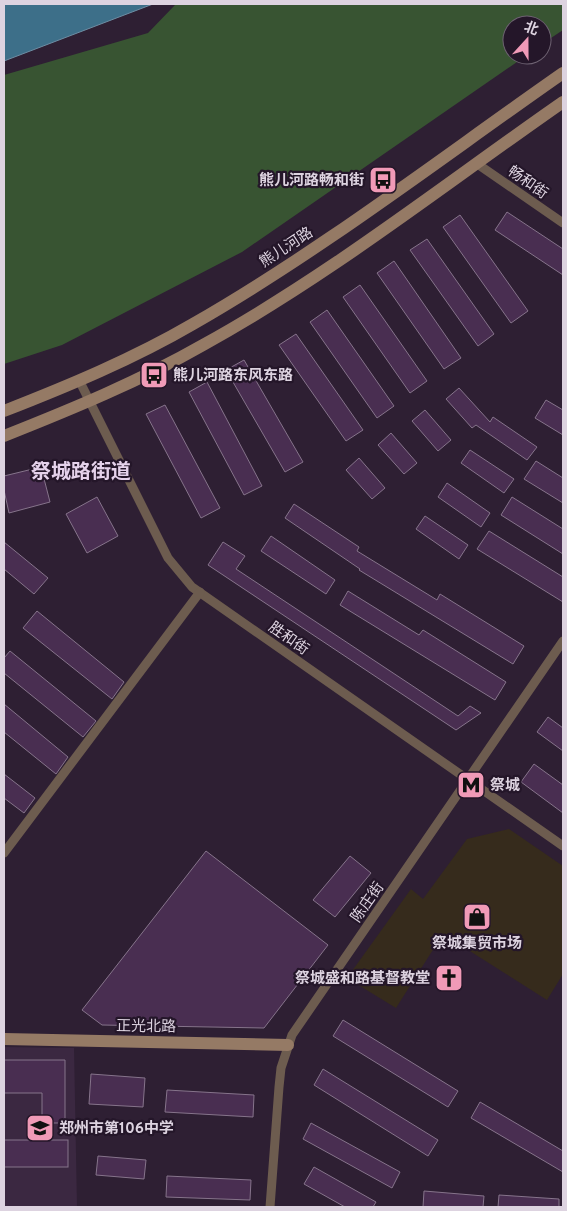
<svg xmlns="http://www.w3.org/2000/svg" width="567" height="1211" font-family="Overpass,'Noto Sans SC',sans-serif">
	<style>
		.commercial { fill: #362b1c }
		.built { fill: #3b2841 }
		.green { fill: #385432 }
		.water { fill: #3d6f89; stroke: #6d8da3 }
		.building { fill: #492e51; stroke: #86748b }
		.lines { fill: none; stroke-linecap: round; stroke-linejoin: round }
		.street { stroke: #6d5c4f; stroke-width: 9 }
		.secondary { stroke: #957a65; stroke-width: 12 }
		.labels { text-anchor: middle; stroke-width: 4.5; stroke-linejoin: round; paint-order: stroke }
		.poi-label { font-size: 15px; font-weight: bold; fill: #ddd3e0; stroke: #241629; text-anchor: start }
		.street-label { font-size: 15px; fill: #ddd3e0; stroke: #241629 }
		.district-label { font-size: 20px; font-weight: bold; fill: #e5d2eb; stroke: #241629 }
	</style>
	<rect width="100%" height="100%" fill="#2e1f33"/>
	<polygon class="commercial" points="509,829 563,866 563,974 547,1000 443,934 396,1008 347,978 411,889 423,899 467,839"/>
	<polygon class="built" points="4,1047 74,1048 77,1207 4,1207"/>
	<polygon class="green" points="182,4 563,4 563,30 542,44 542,25 512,25 512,55 527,55 242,252 62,345 4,364 4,75 148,33 175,5"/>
	<polygon class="water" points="4,4 153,4 4,61"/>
	<g class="building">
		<polygon points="507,212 563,249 563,275 495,230"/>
		<polygon points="460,215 528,311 511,323 443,227"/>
		<polygon points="427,239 494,334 478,346 410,250"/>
		<polygon points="394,261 461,358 444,369 377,273"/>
		<polygon points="360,285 427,381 410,393 343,297"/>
		<polygon points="327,310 394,406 377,418 310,322"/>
		<polygon points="296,334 363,430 346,441 279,345"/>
		<polygon points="244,360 303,462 285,472 226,370"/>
		<polygon points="207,382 262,486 244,495 189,392"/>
		<polygon points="459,388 490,422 493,417 537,447 527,460 476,425 472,428 446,399"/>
		<polygon points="546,400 563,410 563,435 535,418"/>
		<polygon points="165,405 220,508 201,518 146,414"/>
		<polygon points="425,410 451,440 438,451 412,421"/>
		<polygon points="391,433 417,463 404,474 378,445"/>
		<polygon points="470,450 514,479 504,493 461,463"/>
		<polygon points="359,458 385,488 372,499 346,470"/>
		<polygon points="536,461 563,478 563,503 524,479"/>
		<polygon points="41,467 50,502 9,513 4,490 4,476"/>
		<polygon points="447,483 490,513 481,527 438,497"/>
		<polygon points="97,497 118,536 87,553 66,514"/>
		<polygon points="512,497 563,529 563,554 501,515"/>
		<polygon points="294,504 359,547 357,551 437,600 440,594 524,646 513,664 359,570 360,569 285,518"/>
		<polygon points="425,516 468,545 459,559 416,529"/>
		<polygon points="489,531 563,577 563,602 477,549"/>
		<polygon points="271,536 335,580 326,594 261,551"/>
		<polygon points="4,542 48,578 34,594 4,569"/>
		<polygon points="223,542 245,556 236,569 458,716 470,706 481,713 456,730 208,565"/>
		<polygon points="348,591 419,635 423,630 506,682 495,700 340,605"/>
		<polygon points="37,611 124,682 112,699 23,628"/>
		<polygon points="10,651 96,721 83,737 4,673 4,658"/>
		<polygon points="4,704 68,757 56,774 4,732"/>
		<polygon points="548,717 563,728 563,751 537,732"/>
		<polygon points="534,764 563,785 563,813 521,782"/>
		<polygon points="4,774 35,798 24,813 4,798"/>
		<polygon points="206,851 328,945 264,1028 102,1025 82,1010"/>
		<polygon points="350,856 371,873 335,917 313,900"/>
		<polygon points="343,1020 458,1091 448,1107 333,1036"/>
		<polygon points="4,1060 65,1060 65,1123 42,1123 42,1093 4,1093"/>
		<polygon points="323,1069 438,1140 428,1156 314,1085"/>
		<polygon points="91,1074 145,1078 143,1107 89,1104"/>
		<polygon points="167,1090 254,1095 253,1117 165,1112"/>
		<polygon points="480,1102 563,1151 563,1172 471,1118"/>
		<polygon points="311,1123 400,1172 392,1188 303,1139"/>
		<rect x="4" y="1140" width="64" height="27"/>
		<polygon points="98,1156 146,1160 144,1179 96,1175"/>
		<polygon points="314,1167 376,1202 373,1207 345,1207 304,1184"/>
		<polygon points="167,1176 251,1180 250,1200 166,1197"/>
		<polygon points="424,1191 484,1196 483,1207 423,1207"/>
		<polygon points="499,1195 559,1199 559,1207 498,1207"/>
	</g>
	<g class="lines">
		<g class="street">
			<polyline points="476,163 563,223"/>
			<polyline points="79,380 168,558 192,587 563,846"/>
			<polyline points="4,853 200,592"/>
			<polyline points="270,1207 279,1087 281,1068 292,1035 563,641"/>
		</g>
		<g class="secondary">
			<path d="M4,411c64,-25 129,-52 189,-87 129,-74 248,-166 370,-251"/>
			<path d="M4,436c68,-27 136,-55 199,-91 127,-70 242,-161 360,-243"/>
			<polyline points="4,1039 288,1045"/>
		</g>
	</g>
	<defs>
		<symbol id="bus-square" viewBox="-11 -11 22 22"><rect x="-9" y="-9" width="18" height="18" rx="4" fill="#f09ab7" stroke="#241629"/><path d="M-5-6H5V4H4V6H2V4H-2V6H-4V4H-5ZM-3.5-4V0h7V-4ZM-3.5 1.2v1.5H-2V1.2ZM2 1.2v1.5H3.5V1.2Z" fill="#111"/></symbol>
		<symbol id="metro-square" viewBox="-11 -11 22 22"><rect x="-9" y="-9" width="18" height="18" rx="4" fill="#f09ab7" stroke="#241629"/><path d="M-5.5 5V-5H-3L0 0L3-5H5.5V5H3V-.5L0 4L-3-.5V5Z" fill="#111"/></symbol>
		<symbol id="shop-square" viewBox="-11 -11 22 22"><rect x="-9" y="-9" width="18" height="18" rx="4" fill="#f09ab7" stroke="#241629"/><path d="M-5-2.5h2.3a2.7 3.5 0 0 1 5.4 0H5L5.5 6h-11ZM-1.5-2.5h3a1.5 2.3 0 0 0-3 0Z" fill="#111"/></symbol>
		<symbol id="church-square" viewBox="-11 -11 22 22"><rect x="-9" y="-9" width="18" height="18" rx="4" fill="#f09ab7" stroke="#241629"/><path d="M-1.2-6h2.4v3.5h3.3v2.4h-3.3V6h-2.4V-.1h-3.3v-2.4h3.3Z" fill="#111"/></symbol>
		<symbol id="school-square" viewBox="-11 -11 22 22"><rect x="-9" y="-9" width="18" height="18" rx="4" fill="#f09ab7" stroke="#241629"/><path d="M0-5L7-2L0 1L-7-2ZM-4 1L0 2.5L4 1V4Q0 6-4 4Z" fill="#111"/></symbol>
	</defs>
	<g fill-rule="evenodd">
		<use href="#bus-square" x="367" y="164" width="32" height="32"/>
		<use href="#bus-square" x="138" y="359" width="32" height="32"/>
		<use href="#metro-square" x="455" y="769" width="32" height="32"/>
		<use href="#shop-square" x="461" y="901" width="32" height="32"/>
		<use href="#church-square" x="433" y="962" width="32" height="32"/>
		<use href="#school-square" x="24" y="1112" width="32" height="32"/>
	</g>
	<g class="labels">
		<g class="poi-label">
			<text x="364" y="185" text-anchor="end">熊儿河路畅和街</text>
			<text x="173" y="380">熊儿河路东风东路</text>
			<text x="490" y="790">祭城</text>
			<text x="477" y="948" text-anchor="middle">祭城集贸市场</text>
			<text x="430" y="983" text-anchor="end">祭城盛和路基督教堂</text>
			<text x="59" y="1133">郑州市第106中学</text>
		</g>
		<g class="street-label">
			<text transform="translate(528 182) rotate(35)" y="5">畅和街</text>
			<text transform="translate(286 247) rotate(-33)" y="5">熊儿河路</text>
			<text transform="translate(289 638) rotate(35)" y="5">胜和街</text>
			<text transform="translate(367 902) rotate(-55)" y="5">陈庄街</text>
			<text transform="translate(146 1026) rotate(1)" y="5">正光北路</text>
		</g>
		<g class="district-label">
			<text x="81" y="478">祭城路街道</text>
		</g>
	</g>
	<rect width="567" height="1211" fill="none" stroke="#ddd3e0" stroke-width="10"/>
	<g transform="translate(527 40) rotate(21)"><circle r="24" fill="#241629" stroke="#6e6272"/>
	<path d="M0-4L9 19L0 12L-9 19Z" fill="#f09ab7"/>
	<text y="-8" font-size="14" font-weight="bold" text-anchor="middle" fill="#ddd3e0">北</text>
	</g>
</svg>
